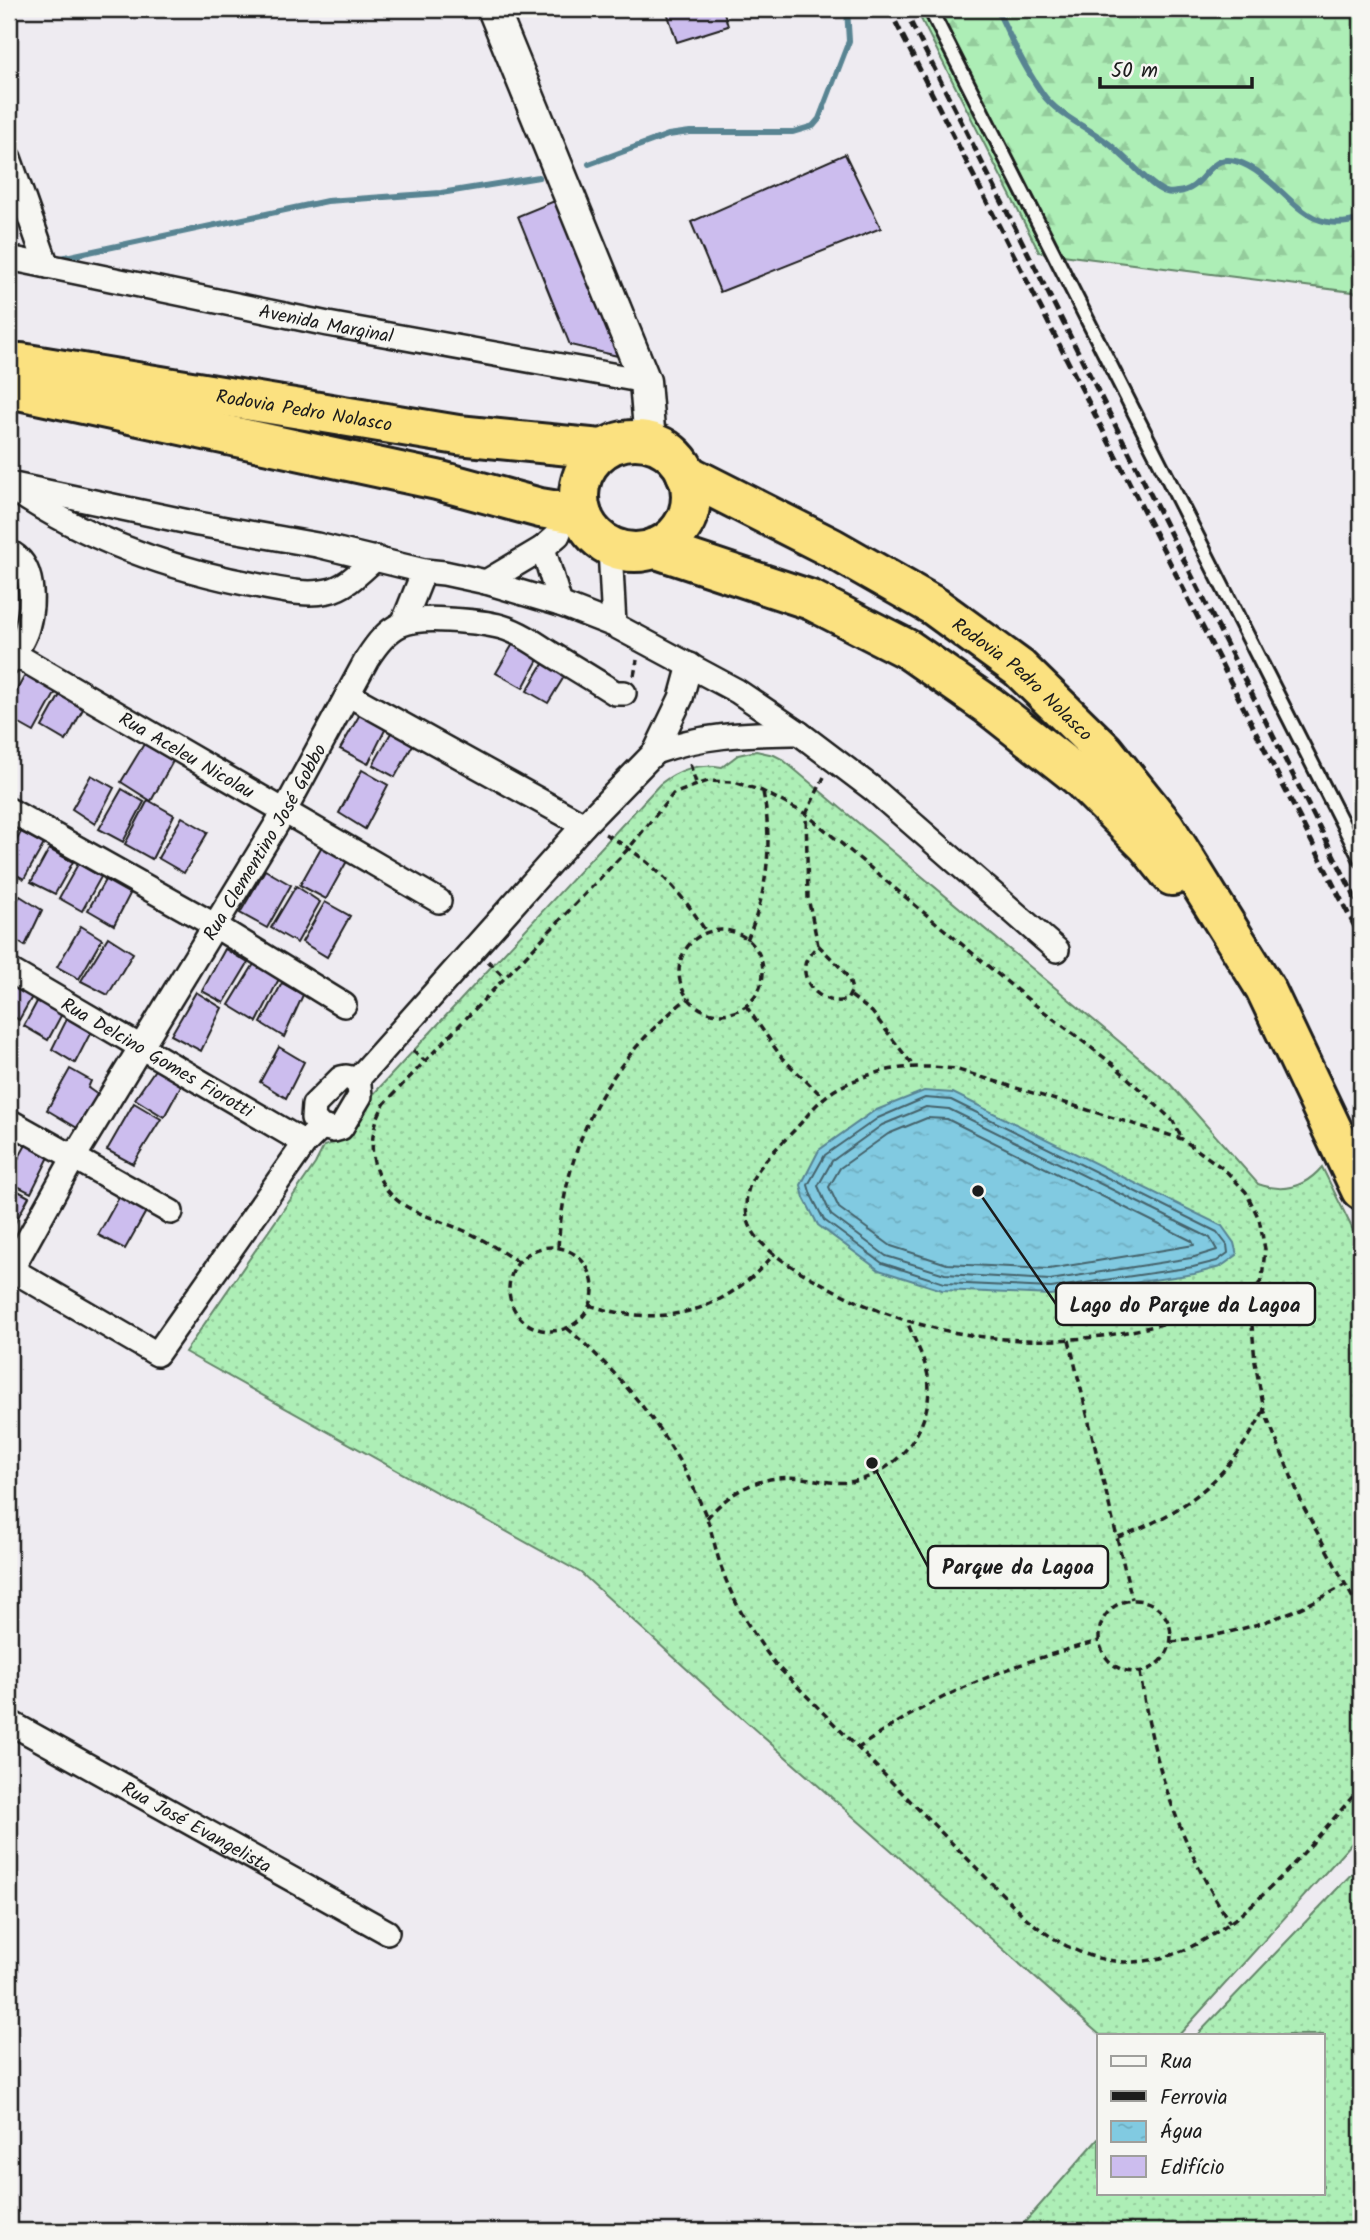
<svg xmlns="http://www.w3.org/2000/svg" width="1370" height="2240" font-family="Kalam,sans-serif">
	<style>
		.grass { fill: url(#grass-dots); stroke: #648569; stroke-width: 2 }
		.forest { fill: url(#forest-firs); stroke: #648569; stroke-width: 2 }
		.water { fill: url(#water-ripples); stroke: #598492; stroke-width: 2 }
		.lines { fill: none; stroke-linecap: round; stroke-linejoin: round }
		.shore { stroke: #44626b; stroke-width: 2 }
		.stream { stroke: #598492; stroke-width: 6 }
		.building { fill: #ccbdee; stroke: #1c1c1c; stroke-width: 2 }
		.service-casing { stroke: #1c1c1c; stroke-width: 18 }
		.minor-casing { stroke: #1c1c1c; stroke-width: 28 }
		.tertiary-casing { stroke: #1c1c1c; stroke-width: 35 }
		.trunk-casing { stroke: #1c1c1c; stroke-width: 44 }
		.path { stroke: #1c1c1c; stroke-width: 3.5; stroke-dasharray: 7 5; stroke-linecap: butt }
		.service { stroke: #f6f6f2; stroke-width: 12 }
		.minor { stroke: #f6f6f2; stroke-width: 23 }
		.tertiary { stroke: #f6f6f2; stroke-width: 30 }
		.trunk { stroke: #fbe180; stroke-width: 38 }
		.rail { stroke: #1c1c1c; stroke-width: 5; stroke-dasharray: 10 5; stroke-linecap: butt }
		.labels { text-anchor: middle; stroke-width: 5; stroke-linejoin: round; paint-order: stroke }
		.street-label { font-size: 19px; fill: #1c1c1c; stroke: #f6f6f2 }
		.leader { fill: none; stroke: #1c1c1c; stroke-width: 2.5 }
		.callout-dot { fill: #1c1c1c; stroke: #f6f6f2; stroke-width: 2.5 }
		.callout { fill: #f6f6f2; stroke: #1c1c1c; stroke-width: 2.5 }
		.callout-label { font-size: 21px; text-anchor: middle; font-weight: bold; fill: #1c1c1c }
	</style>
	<defs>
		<pattern id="grass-dots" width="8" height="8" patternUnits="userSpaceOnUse" patternTransform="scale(1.75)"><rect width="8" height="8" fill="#adeeb6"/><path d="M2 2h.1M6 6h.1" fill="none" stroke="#94cc9c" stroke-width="1.8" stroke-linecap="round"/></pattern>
		<pattern id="forest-firs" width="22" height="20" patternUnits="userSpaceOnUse" patternTransform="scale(1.75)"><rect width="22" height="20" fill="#adeeb6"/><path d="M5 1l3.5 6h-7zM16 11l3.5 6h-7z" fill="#94cc9c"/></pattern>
		<pattern id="water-ripples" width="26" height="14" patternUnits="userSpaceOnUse" patternTransform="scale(1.75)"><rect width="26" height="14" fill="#81cae1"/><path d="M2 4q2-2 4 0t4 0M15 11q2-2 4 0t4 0" fill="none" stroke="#6fadc0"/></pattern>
	</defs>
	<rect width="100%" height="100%" fill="#eeebf1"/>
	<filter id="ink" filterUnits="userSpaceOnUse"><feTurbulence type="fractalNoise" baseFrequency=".0143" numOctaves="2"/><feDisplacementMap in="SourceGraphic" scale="14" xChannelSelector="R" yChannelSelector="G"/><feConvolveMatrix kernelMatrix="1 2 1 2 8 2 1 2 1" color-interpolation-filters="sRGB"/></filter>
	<g filter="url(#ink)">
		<g class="grass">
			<path d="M756,751l18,4 8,4 388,325 88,100c25,9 47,3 64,-17l39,79v587l-182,202h-79l-400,-354 -119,-108 -396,-221 130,-188 9,-18c24,-6 38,-21 44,-46l292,-316c19,-15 38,-21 62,-17l16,-12z"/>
			<polygon points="1361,1864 1361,2231 1017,2231 1099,2138 1099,2193 1323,2193 1323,2035 1197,2035"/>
		</g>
		<polygon class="forest" points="916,9 1361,9 1361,293 1039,252"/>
		<polygon class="water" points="924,1091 953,1093 1222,1226 1234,1243 1237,1255 1220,1267 1194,1274 1051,1295 942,1290 879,1270 818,1225 804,1198 801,1185 819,1150 874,1111"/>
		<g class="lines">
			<g class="shore">
				<polygon points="925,1098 951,1100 1217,1232 1227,1245 1228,1253 1217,1261 1193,1267 1051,1288 944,1283 882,1263 824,1220 811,1195 808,1185 825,1155 878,1118"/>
				<polygon points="926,1107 949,1109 1210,1238 1217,1250 1191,1258 1050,1280 945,1274 886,1256 831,1215 818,1186 832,1161 882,1125"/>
				<polygon points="927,1118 947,1119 1192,1241 1194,1245 1049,1269 947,1264 891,1246 839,1208 829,1187 840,1168 888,1134"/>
			</g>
			<g class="stream">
				<path d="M997,9c13,28 27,58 45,84 14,21 43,33 63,48 9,6 16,14 24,21 10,9 24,26 37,30 3,1 7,1 11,0 33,-2 28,-48 71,-26 42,22 55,71 113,53"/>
				<polyline points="589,164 668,135 690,132 793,132 813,126 819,119 849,41 847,9"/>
				<polyline points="61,258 327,201 441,193 539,177"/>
			</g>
		</g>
		<g class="building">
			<polygon points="666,9 723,9 728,26 677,42"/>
			<polygon points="845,154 881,228 720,292 691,222"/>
			<polygon points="557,200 622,357 570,345 518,216"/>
			<polygon points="517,637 543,650 523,688 496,673"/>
			<polygon points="549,654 570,667 548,703 527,691"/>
			<polygon points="28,670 57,690 34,732 9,718 9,704"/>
			<polygon points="61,693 84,707 66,741 42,727"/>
			<polygon points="363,709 388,724 368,764 340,749"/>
			<polygon points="392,731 414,743 395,777 373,765"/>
			<polygon points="144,744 173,761 151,801 121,782"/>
			<polygon points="362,770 388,785 365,829 339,813"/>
			<polygon points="91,775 114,788 95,824 72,809"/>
			<polygon points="122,789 144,802 123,842 99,829"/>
			<polygon points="148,800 174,815 152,859 125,844"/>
			<polygon points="182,817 208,832 184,873 158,858"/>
			<polygon points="21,832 44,844 24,879 9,871 9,854"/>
			<polygon points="322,846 347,861 326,899 300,885"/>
			<polygon points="49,849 73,862 55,894 31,882"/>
			<polygon points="78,864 101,877 82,911 59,898"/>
			<polygon points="265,870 291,885 267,928 240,913"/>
			<polygon points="105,880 130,894 114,925 88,910"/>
			<polygon points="9,885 17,889 9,904"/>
			<polygon points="296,886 320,902 297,943 271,928"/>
			<polygon points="20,896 42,910 25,946 9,936 9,915"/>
			<polygon points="325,902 350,916 327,957 302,942"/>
			<polygon points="81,926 102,939 79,979 57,967"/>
			<polygon points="108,937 133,953 108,995 81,981"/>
			<polygon points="225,949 248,963 224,1003 202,991"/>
			<polygon points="254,964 279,979 257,1022 229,1005"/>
			<polygon points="9,981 33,995 19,1020 10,1014 9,1017"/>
			<polygon points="282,983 303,995 284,1037 261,1023"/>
			<polygon points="196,992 222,1008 201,1051 171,1035"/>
			<polygon points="39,998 63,1012 48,1040 24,1026"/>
			<polygon points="68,1017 92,1030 75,1063 52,1049"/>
			<polygon points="279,1047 304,1062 286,1098 260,1082"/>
			<polygon points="156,1068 182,1084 164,1117 135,1099"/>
			<polygon points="70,1069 91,1081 88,1088 98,1095 79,1129 47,1110"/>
			<polygon points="134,1103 161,1119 133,1164 107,1150"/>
			<polygon points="27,1143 50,1155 31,1193 9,1182 9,1175"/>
			<polygon points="9,1186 29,1197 9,1234"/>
			<polygon points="122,1192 148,1208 125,1249 98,1235"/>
		</g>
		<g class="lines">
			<defs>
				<polyline id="service" points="930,9 1361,860"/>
				<g id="minor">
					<polyline points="9,158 47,266"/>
					<path id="s1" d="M9,258l319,66 317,57"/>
					<polyline points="9,484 198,524 317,545 424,571 444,573 486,582 560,604 614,625 737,691 799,733 873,789 1057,950"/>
					<path d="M14,490c74,50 158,80 246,96 22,4 46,10 68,5 19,-4 34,-21 48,-33"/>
					<polyline points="543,548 560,604"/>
					<polyline points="610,548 614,625"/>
					<path d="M9,552c26,12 25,52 18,76 -3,12 -12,24 -18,35"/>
					<polyline points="486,582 543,548 558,535 567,512"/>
					<polyline points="404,621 424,571"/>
					<path id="s2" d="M9,651l430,250"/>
					<polyline points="349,695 584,825"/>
					<path d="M655,752c50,-18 92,-18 144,-19"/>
					<polyline points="9,810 214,925 344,1005"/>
					<path id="s3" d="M9,970l296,173"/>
					<polygon points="346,1077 351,1078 359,1085 360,1096 341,1128 334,1130 321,1127 313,1118 314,1105 341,1078"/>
					<polyline points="356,1081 584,825 655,752 681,698 690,665"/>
					<polyline points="9,1121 171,1212"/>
					<polyline points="9,1268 157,1354 305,1143 321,1127"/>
					<path id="s4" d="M9,1274l65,-117 210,-345 83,-153c23,-36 38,-42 81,-39 18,1 36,2 54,7 17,5 33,16 48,26 21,13 43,26 65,40h9"/>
					<path id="s5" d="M9,1722l378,210"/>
				</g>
				<polyline id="tertiary" points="493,9 645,381 650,442"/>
				<g id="trunk">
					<path id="s6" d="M9,363h12l437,72 143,14"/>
					<polyline points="9,388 437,480 540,508 582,515"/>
					<circle cx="635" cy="496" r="56"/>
					<path id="s7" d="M686,474l146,74 102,58 85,62 85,83 61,76 100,161 96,202"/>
					<polyline points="654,548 811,600 909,650 988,705 1078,776 1147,845 1172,876"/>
				</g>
			</defs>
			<use href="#service" class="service-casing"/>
			<use href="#minor" class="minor-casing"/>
			<use href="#tertiary" class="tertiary-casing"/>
			<use href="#trunk" class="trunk-casing"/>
			<g class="path">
				<polyline points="634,676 637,660"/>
				<polyline points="690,764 696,783"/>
				<path d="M605,834c44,24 76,56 101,98"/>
				<circle cx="721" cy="972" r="42"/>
				<path d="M747,940c21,-49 26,-96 16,-148"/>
				<path d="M818,945l24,24 7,10 3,11 -5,10c-21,6 -45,-12 -42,-35 1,-7 8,-14 13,-20l-10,-47 -2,-84 18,-37"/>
				<polyline points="488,961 505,978"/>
				<polyline points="851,996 872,1012 914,1067"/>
				<polyline points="746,1006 782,1058 823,1097"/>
				<polyline points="413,1050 425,1061"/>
				<path d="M558,1247c8,-105 47,-183 130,-249"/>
				<circle cx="551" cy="1289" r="42"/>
				<path d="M518,1262c-16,-10 -33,-22 -51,-30 -18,-8 -38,-14 -56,-23 -41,-20 -49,-69 -26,-106l244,-255 44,-54 35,-13 26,1 28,9 44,23 219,183 89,68 59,56 9,18"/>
				<path d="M1253,1291c-139,65 -297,69 -432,-8 -24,-13 -57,-30 -70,-55 -7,-14 -6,-32 0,-46 10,-21 33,-40 48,-57 8,-9 16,-20 25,-27 9,-8 21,-14 32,-18 32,-14 65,-15 99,-11l227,70 43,31 21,22 13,27 6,30 -3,31 -9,11 -1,34 3,37 9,48 40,98 57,105"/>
				<path d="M589,1305c74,24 136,8 186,-52"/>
				<path d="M567,1328c60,52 109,113 139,188 7,18 10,38 17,56 12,34 31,64 53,93l247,250c140,125 250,-28 338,-128"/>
				<polyline points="1069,1340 1132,1599"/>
				<path d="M707,1518c25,-29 56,-44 95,-40 16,2 31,6 48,4 49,-8 85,-57 78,-106 -4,-20 -14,-36 -21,-55"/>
				<path d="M1118,1537c69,-24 113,-62 146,-127"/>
				<circle cx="1135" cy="1636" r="36"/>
				<path d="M1171,1642c64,-7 120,-25 175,-58"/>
				<path d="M1140,1672c13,94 40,171 90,251"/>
				<path d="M857,1749c75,-53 154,-86 242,-108"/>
			</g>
			<use href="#service" class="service"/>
			<use href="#minor" class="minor"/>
			<use href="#tertiary" class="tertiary"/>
			<use href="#trunk" class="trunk"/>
			<g class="rail">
				<polyline points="889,9 1361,939"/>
				<polyline points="904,9 1361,909"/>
			</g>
		</g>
	</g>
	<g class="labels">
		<g class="street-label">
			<text dy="7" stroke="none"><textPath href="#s1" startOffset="324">Avenida Marginal</textPath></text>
			<text dy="7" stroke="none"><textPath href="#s6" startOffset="299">Rodovia Pedro Nolasco</textPath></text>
			<text dy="7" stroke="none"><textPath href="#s7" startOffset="396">Rodovia Pedro Nolasco</textPath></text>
			<text dy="7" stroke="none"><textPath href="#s2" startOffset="206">Rua Aceleu Nicolau</textPath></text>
			<text dy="7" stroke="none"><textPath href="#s4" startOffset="502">Rua Clementino José Gobbo</textPath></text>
			<text dy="7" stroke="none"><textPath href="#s3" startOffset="172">Rua Delcino Gomes Fiorotti</textPath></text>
			<text dy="7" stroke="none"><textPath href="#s5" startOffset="215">Rua José Evangelista</textPath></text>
		</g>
	</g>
	<path class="leader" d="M978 1191L1056 1304M872 1463L928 1567"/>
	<g class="callout-dot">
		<circle cx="978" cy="1191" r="7"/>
		<circle cx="872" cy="1463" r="7"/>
	</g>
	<g class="callout">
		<rect x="1056" y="1283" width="259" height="42" rx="7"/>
		<rect x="928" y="1546" width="180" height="42" rx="7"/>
	</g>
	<g class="callout-label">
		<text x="1185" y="1312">Lago do Parque da Lagoa</text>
		<text x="1018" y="1574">Parque da Lagoa</text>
	</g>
	<rect width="1370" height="2240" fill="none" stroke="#f6f6f2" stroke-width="35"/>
	<rect x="18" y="18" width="1335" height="2205" fill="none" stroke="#1c1c1c" stroke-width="2.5" filter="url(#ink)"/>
	<rect x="1097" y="2034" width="228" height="161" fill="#f6f6f2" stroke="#9f9f9c" stroke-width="2"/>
	<rect x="1111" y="2056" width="35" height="10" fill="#f6f6f2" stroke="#9f9f9c" stroke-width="2"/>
	<text x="1160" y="2068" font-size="21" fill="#1c1c1c">Rua</text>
	<rect x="1111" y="2091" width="35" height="10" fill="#1c1c1c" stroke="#9f9f9c" stroke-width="2"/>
	<text x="1160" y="2104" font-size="21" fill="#1c1c1c">Ferrovia</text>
	<rect x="1111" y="2121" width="35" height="21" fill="url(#water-ripples)" stroke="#9f9f9c" stroke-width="2"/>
	<text x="1160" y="2138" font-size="21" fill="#1c1c1c">Água</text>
	<rect x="1111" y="2156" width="35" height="21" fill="#ccbdee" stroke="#9f9f9c" stroke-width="2"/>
	<text x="1160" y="2174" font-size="21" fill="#1c1c1c">Edifício</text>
	<path d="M1100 77v10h152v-10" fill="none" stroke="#1c1c1c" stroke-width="3.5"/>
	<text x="1111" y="77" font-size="21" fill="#1c1c1c" stroke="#f6f6f2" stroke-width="5" paint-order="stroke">50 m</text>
</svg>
